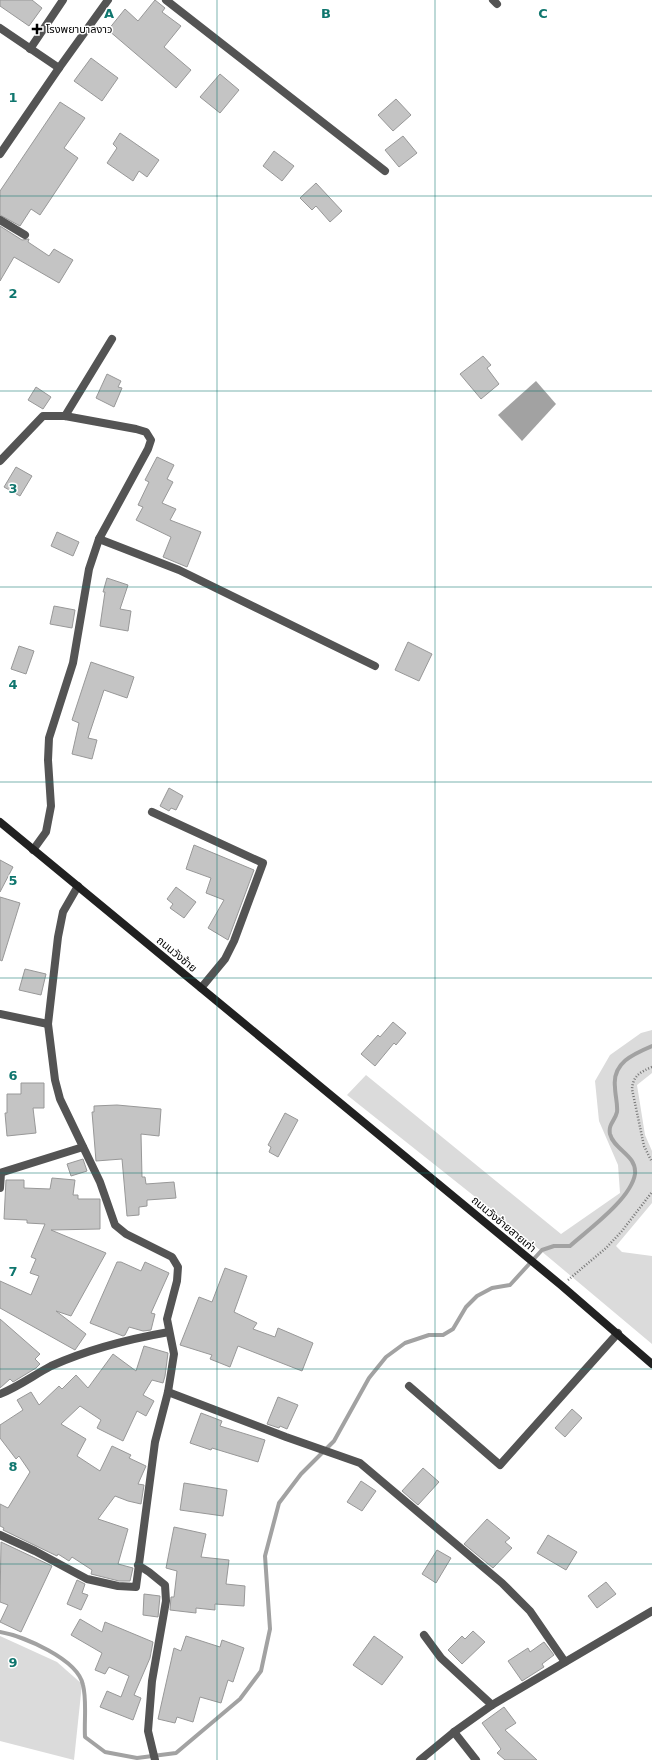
<svg xmlns="http://www.w3.org/2000/svg" width="652" height="1760" font-family="'DejaVu Sans','Noto Sans Thai',sans-serif">
	<style>
		.green { fill: #dbdbdb }
		.water { fill: #a2a2a2 }
		.lines { fill: none; stroke-linecap: round; stroke-linejoin: round }
		.stream { stroke: #a2a2a2; stroke-width: 4 }
		.building { fill: #c4c4c4; stroke: #989898 }
		.path { stroke: #767676; stroke-width: 2.5; stroke-dasharray: 1 2; stroke-linecap: butt }
		.service { stroke: #545454; stroke-width: 8 }
		.minor { stroke: #545454; stroke-width: 8 }
		.secondary { stroke: #212121; stroke-width: 8 }
		.grid { fill: none; stroke: #0f766e; stroke-width: 1; stroke-opacity: 0.55 }
		.poi-dot { fill: #000; stroke: #fff; stroke-width: 1.5 }
		.labels { text-anchor: middle; stroke-width: 3; stroke-linejoin: round; paint-order: stroke }
		.poi-label { font-size: 11px; fill: #000; stroke: #fff; text-anchor: start }
		.street-label { font-size: 11px; fill: #000; stroke: #fff }
		.grid-label { font-size: 13px; text-anchor: middle; font-weight: bold; fill: #0f766e; stroke: #fff; stroke-width: 3; stroke-linejoin: round; paint-order: stroke }
	</style>
	<rect width="100%" height="100%" fill="#fff"/>
	<g class="green">
		<polygon points="652,1030 652,1073 637,1085 645,1135 652,1151 652,1203 616,1246 622,1252 652,1256 652,1344 503,1219 347,1095 366,1075 561,1234 620,1193 618,1165 599,1121 595,1081 610,1055 641,1033"/>
		<polygon points="0,1636 57,1662 82,1684 74,1760 0,1741"/>
	</g>
	<polygon class="water" points="536,381 556,404 522,441 498,415"/>
	<g class="lines">
		<path class="stream" d="M0,1632c23,4 78,27 83,53 4,16 1,36 2,52l20,15 32,6 39,-5 64,-54 21,-28 9,-42 -5,-73 14,-53 22,-29 33,-33 35,-63 17,-21 19,-14 24,-8h14l10,-6 13,-22 11,-11 15,-8 18,-3 32,-35 12,-4h16c19,-17 61,-47 65,-72 2,-19 -21,-24 -25,-40 -2,-10 5,-13 7,-22 1,-7 -2,-17 -2,-25 -3,-24 18,-33 37,-41"/>
	</g>
	<g class="building">
		<polygon points="0,0 32,0 42,8 29,26 0,6"/>
		<polygon points="155,0 165,8 162,12 181,26 164,47 191,70 176,88 108,30 125,9 138,21"/>
		<polygon points="91,58 118,78 102,101 74,81"/>
		<polygon points="220,74 239,90 220,113 200,97"/>
		<polygon points="396,99 411,115 393,131 378,115"/>
		<polygon points="60,102 85,118 64,148 78,158 40,215 31,209 20,226 0,215 0,191"/>
		<polygon points="120,133 159,160 147,177 139,171 133,181 107,163 117,148 113,144"/>
		<polygon points="403,136 417,153 399,167 385,150"/>
		<polygon points="274,151 294,166 282,181 263,166"/>
		<polygon points="316,183 342,211 330,222 316,206 312,210 300,198"/>
		<polygon points="0,226 22,240 29,239 28,242 49,256 54,249 73,260 59,283 14,257 0,281"/>
		<polygon points="483,356 491,365 487,368 499,384 481,399 460,374"/>
		<polygon points="107,374 121,381 118,387 122,388 114,407 96,398"/>
		<polygon points="36,387 51,397 43,409 28,400"/>
		<polygon points="157,457 174,465 167,479 173,482 162,503 176,509 170,520 201,532 187,567 163,557 171,537 136,520 143,507 138,505 149,482 145,480"/>
		<polygon points="16,467 32,476 20,496 4,487"/>
		<polygon points="57,532 79,542 73,556 51,546"/>
		<polygon points="107,578 128,585 120,609 131,611 128,631 100,626 105,592 103,592"/>
		<polygon points="54,606 75,610 72,628 50,624"/>
		<polygon points="408,642 432,654 419,681 395,670"/>
		<polygon points="19,646 34,651 26,674 11,669"/>
		<polygon points="91,662 134,677 127,698 104,690 88,738 97,740 92,759 72,754 79,723 72,720"/>
		<polygon points="169,788 183,796 176,810 171,808 169,811 160,806"/>
		<polygon points="194,845 254,870 228,940 208,928 224,900 206,893 211,878 186,869"/>
		<polygon points="0,860 13,867 0,892"/>
		<polygon points="176,887 196,902 184,918 170,908 173,904 167,899"/>
		<polygon points="0,897 20,903 2,961 0,960"/>
		<polygon points="25,969 46,974 41,995 19,990"/>
		<polygon points="393,1022 406,1033 396,1045 394,1043 375,1066 361,1054 378,1035 380,1037"/>
		<polygon points="21,1083 44,1083 44,1108 33,1108 36,1133 7,1136 5,1113 7,1113 7,1094 21,1094"/>
		<polygon points="117,1105 161,1109 159,1136 141,1134 142,1177 145,1177 146,1184 174,1182 176,1198 147,1200 147,1206 139,1207 139,1215 127,1216 122,1159 96,1161 92,1112 94,1112 94,1106"/>
		<polygon points="285,1113 298,1120 278,1157 269,1152 271,1147 268,1145"/>
		<polygon points="83,1159 87,1171 71,1176 67,1164"/>
		<polygon points="52,1178 75,1180 73,1195 78,1195 78,1199 100,1199 100,1229 51,1230 106,1253 71,1316 56,1311 86,1334 75,1350 0,1308 0,1281 31,1295 39,1276 30,1273 36,1259 31,1257 45,1224 27,1223 27,1220 4,1219 6,1180 24,1180 24,1188 50,1189"/>
		<polygon points="117,1262 121,1262 141,1271 145,1262 169,1273 151,1313 155,1314 151,1330 143,1331 129,1327 125,1335 123,1336 90,1323"/>
		<polygon points="225,1268 247,1276 234,1312 257,1323 253,1329 275,1337 278,1328 313,1343 302,1371 238,1346 230,1367 210,1359 212,1355 180,1345 199,1297 212,1302"/>
		<polygon points="0,1319 40,1354 35,1359 40,1364 36,1368 13,1382 10,1379 0,1388"/>
		<polygon points="144,1346 168,1353 165,1376 163,1383 152,1380 143,1395 154,1401 146,1416 137,1411 123,1441 97,1428 101,1420 80,1406 61,1424 86,1439 77,1456 100,1471 112,1446 131,1455 129,1458 146,1466 138,1484 144,1485 141,1504 128,1501 115,1496 98,1519 128,1529 118,1564 133,1568 130,1581 119,1581 91,1574 92,1570 72,1557 69,1561 58,1554 57,1556 3,1530 4,1528 0,1526 0,1504 8,1508 30,1472 19,1456 16,1459 0,1438 0,1425 23,1410 17,1400 31,1392 39,1405 59,1386 62,1389 76,1375 88,1388 113,1354 136,1371"/>
		<polygon points="278,1397 298,1405 287,1429 280,1426 279,1428 267,1424"/>
		<polygon points="572,1409 582,1418 565,1437 555,1428"/>
		<polygon points="201,1413 222,1421 220,1426 265,1440 258,1462 212,1448 211,1450 190,1443"/>
		<polygon points="423,1468 439,1482 418,1505 402,1491"/>
		<polygon points="361,1481 376,1491 362,1511 347,1502"/>
		<polygon points="184,1483 227,1490 223,1516 180,1510"/>
		<polygon points="487,1519 510,1538 505,1542 512,1548 493,1568 464,1544"/>
		<polygon points="174,1527 206,1534 201,1557 229,1560 226,1584 245,1586 244,1606 215,1604 215,1610 196,1608 196,1613 170,1610 171,1597 174,1597 177,1571 166,1568"/>
		<polygon points="548,1535 577,1552 566,1570 537,1553"/>
		<polygon points="1,1542 52,1566 21,1632 0,1622 8,1605 0,1602"/>
		<polygon points="437,1550 451,1558 436,1583 422,1574"/>
		<polygon points="77,1580 85,1584 82,1593 88,1595 81,1610 67,1604"/>
		<polygon points="606,1582 616,1594 597,1608 588,1596"/>
		<polygon points="144,1594 160,1596 158,1617 143,1615"/>
		<polygon points="80,1619 102,1632 105,1622 153,1642 150,1658 134,1695 141,1698 133,1720 100,1707 107,1691 121,1697 129,1676 109,1667 105,1674 95,1670 102,1653 71,1635"/>
		<polygon points="473,1631 485,1642 462,1664 448,1650 462,1636 465,1639"/>
		<polygon points="186,1636 220,1647 222,1640 244,1648 233,1682 228,1680 221,1703 200,1697 193,1722 177,1717 175,1723 158,1719 174,1648 181,1651"/>
		<polygon points="374,1636 403,1657 382,1685 353,1665"/>
		<polygon points="544,1642 554,1655 542,1664 544,1667 522,1681 508,1661 528,1648 530,1652"/>
		<polygon points="504,1707 516,1723 505,1730 537,1760 505,1760 497,1753 501,1749 482,1723"/>
	</g>
	<g class="lines">
		<g class="path">
			<path d="M652,1067c-12,5 -19,9 -20,22l12,57 8,16"/>
			<polyline points="568,1280 606,1248 622,1231 652,1192"/>
		</g>
		<g class="service">
			<polyline points="30,49 63,0"/>
			<polyline points="0,220 25,235"/>
			<polyline points="454,1732 476,1760"/>
		</g>
		<g class="minor">
			<polyline points="166,0 385,171"/>
			<polyline points="493,0 497,4"/>
			<polyline points="0,28 59,68"/>
			<polyline points="0,154 59,68 108,0"/>
			<polyline points="65,416 112,339"/>
			<polyline points="0,461 43,416 65,416 136,429 146,432 151,440 148,449 99,539 89,569 73,663 49,738 48,760 51,806 46,832 33,850"/>
			<polyline points="99,539 179,570 375,666"/>
			<polyline points="152,812 263,863 234,941 225,959 201,988"/>
			<polyline points="0,1014 48,1024"/>
			<polyline points="0,1173 83,1147"/>
			<polyline points="0,1188 1,1173"/>
			<polyline points="409,1386 500,1465 618,1333"/>
			<polyline points="168,1392 286,1437 360,1463 502,1583 530,1611 565,1662"/>
			<path d="M0,1394c18,-7 34,-19 51,-28 38,-17 78,-27 118,-34"/>
			<polyline points="0,1535 35,1551 87,1579 118,1586 136,1587 155,1442 168,1392 174,1354 167,1319 177,1281 178,1267 172,1257 126,1234 115,1225 100,1182 60,1099 55,1080 48,1024 58,937 63,912 78,886"/>
			<polyline points="138,1565 149,1572 165,1585 166,1601 152,1681 148,1731 155,1760"/>
			<polyline points="424,1635 441,1658 492,1705"/>
			<polyline points="420,1760 454,1732 492,1705 652,1611"/>
		</g>
		<polyline class="secondary" points="0,822 562,1286 652,1364"/>
	</g>
	<path class="grid" d="M217,0v1760M435,0v1760M0,196h652M0,391h652M0,587h652M0,782h652M0,978h652M0,1173h652M0,1369h652M0,1564h652"/>
	<path class="poi-dot" d="M35 23h4v4h4v4h-4v4h-4v-4h-4v-4h4z"/>
	<g class="labels">
		<g class="poi-label">
			<text x="46" y="33">โรงพยาบาลงาว</text>
		</g>
		<g class="street-label">
			<text transform="translate(177 954) rotate(40)" y="4">ถนนวังซ้าย</text>
			<text transform="translate(504 1224) rotate(40)" y="4">ถนนวังซ้ายสายเก่า</text>
		</g>
	</g>
	<g class="grid-label">
		<text x="109" y="18">A</text>
		<text x="326" y="18">B</text>
		<text x="543" y="18">C</text>
		<text x="13" y="102">1</text>
		<text x="13" y="298">2</text>
		<text x="13" y="493">3</text>
		<text x="13" y="689">4</text>
		<text x="13" y="885">5</text>
		<text x="13" y="1080">6</text>
		<text x="13" y="1276">7</text>
		<text x="13" y="1471">8</text>
		<text x="13" y="1667">9</text>
	</g>
</svg>
